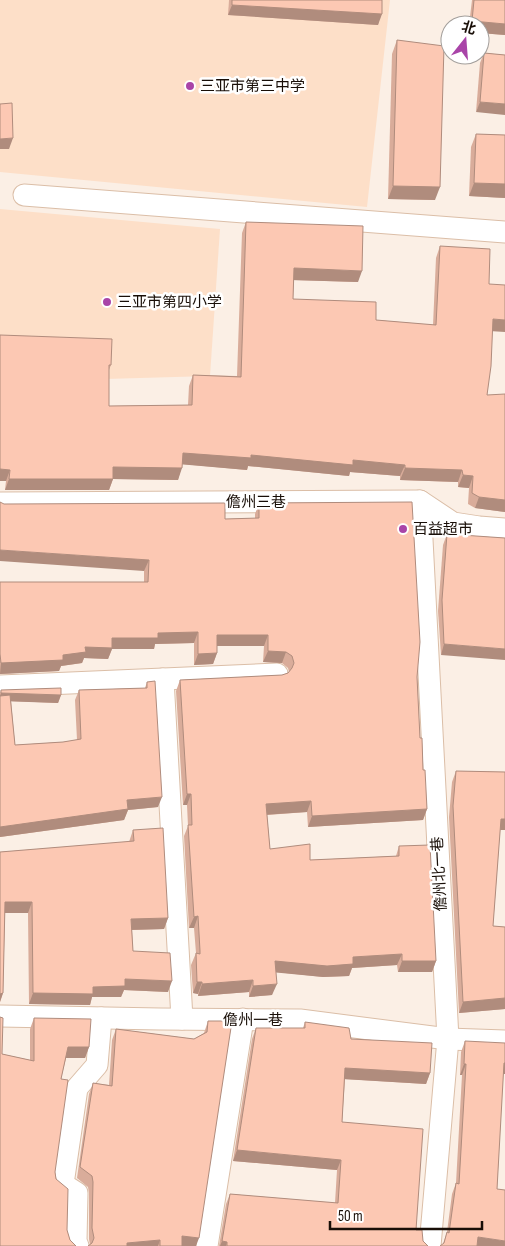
<svg xmlns="http://www.w3.org/2000/svg" width="505" height="1246" font-family="'Sofia Sans Condensed','Noto Sans SC',sans-serif">
	<style>
		.built { fill: #fddfc8 }
		.lines { fill: none; stroke-linecap: round; stroke-linejoin: round }
		.minor-casing { stroke: #dbbea7; stroke-width: 23 }
		.minor { stroke: #fff; stroke-width: 21 }
		.wall { fill: #d9ac9a }
		.shaded-wall { fill: #b08c7d }
		.building { fill: #fcc8b3; stroke: #b08c7d }
		.poi-dot { fill: #a944a8; stroke: #fff; stroke-width: 2 }
		.labels { text-anchor: middle; stroke-width: 5; stroke-linejoin: round; paint-order: stroke }
		.poi-label { font-size: 15px; fill: #180e07; stroke: #fff; text-anchor: start }
		.street-label { font-size: 15px; fill: #180e07; stroke: #fff }
	</style>
	<rect width="100%" height="100%" fill="#fbefe5"/>
	<g class="built">
		<polygon points="0,0 390,0 367,207 0,172"/>
		<polygon points="0,209 220,229 210,376 0,382"/>
	</g>
	<g class="lines">
		<defs>
			<g id="minor">
				<polyline points="24,195 505,232"/>
				<polyline points="420,501 448,1039 430,1246"/>
				<polyline points="0,503 420,501 453,523 479,527 505,529"/>
				<polyline points="163,679 182,1019"/>
				<polyline points="0,686 277,674"/>
				<polyline points="0,1016 160,1019 300,1020 448,1039 505,1041"/>
				<polyline points="78,1246 76,1241 77,1193 63,1184 77,1088 97,1065 101,1018"/>
				<polyline points="207,1246 243,1019"/>
			</g>
		</defs>
		<use href="#minor" class="minor-casing"/>
		<use href="#minor" class="minor"/>
	</g>
	<g class="wall">
		<polygon points="229,0 382,0 378,25 228,15"/>
		<polygon points="472,0 505,0 505,35 480,33 480,25 469,25"/>
		<polygon points="397,40 435,200 388,199 392,54"/>
		<polygon points="484,53 505,55 476,112 480,63"/>
		<polygon points="476,134 505,135 505,198 469,196 471,147"/>
		<polygon points="246,222 358,282 294,280 293,299 376,320 433,325 436,258 440,246 489,284 492,331 487,395 505,512 475,508 468,504 469,488 458,487 458,482 400,480 400,476 350,472 349,476 248,466 247,470 182,464 178,480 113,479 109,490 5,490 6,481 0,481 0,335 111,365 109,370 109,406 188,405 189,386 193,375 237,376 242,233"/>
		<polygon points="259,503 417,677 420,738 427,809 423,820 308,827 307,812 267,815 270,849 310,860 396,856 399,846 436,961 432,972 398,972 397,965 352,968 349,976 323,977 276,972 272,995 249,997 249,992 198,996 198,994 193,993 191,965 196,953 194,928 189,928 184,836 188,826 187,805 183,805 176,691 180,680 282,675 288,673 289,672 288,668 282,663 263,662 264,646 217,646 217,653 213,664 194,665 194,643 155,644 154,649 112,649 108,659 84,658 82,663 61,666 59,671 0,674 0,582 144,582 144,571 4,504 225,519 255,518 255,514"/>
		<polygon points="447,534 505,538 441,655 438,611 443,545"/>
		<polygon points="147,682 158,807 128,810 124,820 0,837 0,693 1,690 61,695 58,703 11,701 15,745 63,742 77,740 75,700 79,690 145,688"/>
		<polygon points="456,771 505,772 505,830 500,830 493,926 505,927 505,1009 459,1013 449,817 452,782"/>
		<polygon points="133,830 168,918 164,929 132,930 133,951 168,992 124,990 121,997 92,997 90,1005 29,1004 28,913 5,913 3,993 0,1002 0,852 129,842"/>
		<polygon points="34,1018 89,1047 85,1058 66,1058 61,1079 55,1172 67,1230 70,1240 75,1245 0,1246 2,1054 30,1060 30,1029"/>
		<polygon points="208,1021 196,1246 88,1246 90,1245 89,1239 89,1193 88,1187 77,1178 89,1094 93,1083 109,1085 112,1040 116,1029 194,1039 204,1033"/>
		<polygon points="305,1022 351,1039 430,1073 426,1084 345,1079 342,1122 423,1241 428,1246 219,1246 226,1204 230,1194 335,1203 337,1170 233,1161 252,1039 256,1028 303,1028"/>
		<polygon points="465,1041 503,1074 497,1189 443,1244 447,1232 452,1194 456,1183 462,1075 460,1075 461,1052"/>
	</g>
	<g class="shaded-wall">
		<polygon points="232,5 382,14 378,25 228,15"/>
		<polygon points="472,21 505,24 505,35 480,33 480,25 471,25"/>
		<polygon points="480,102 505,104 505,115 476,112"/>
		<polygon points="13,138 9,149 0,149 0,139"/>
		<polygon points="474,183 505,184 505,198 469,196"/>
		<polygon points="393,186 440,187 435,200 388,199"/>
		<polygon points="294,268 362,271 358,282 290,280"/>
		<polygon points="493,319 505,320 505,332 489,331"/>
		<polygon points="183,453 251,455 353,460 405,465 400,476 350,472 349,476 248,466 247,470 178,464"/>
		<polygon points="113,467 182,468 178,480 113,479 109,490 5,490 9,479"/>
		<polygon points="405,468 462,470 458,482 400,480"/>
		<polygon points="0,469 10,470 6,481 0,481"/>
		<polygon points="463,475 473,476 469,488 458,487"/>
		<polygon points="479,497 505,500 505,512 475,508"/>
		<polygon points="0,550 149,560 144,571 0,561"/>
		<polygon points="198,632 194,643 155,644 154,649 112,649 108,659 84,658 82,663 61,666 59,671 0,674 1,663 63,655 112,638 158,633"/>
		<polygon points="217,635 268,635 264,646 213,646"/>
		<polygon points="444,644 505,649 505,660 441,655"/>
		<polygon points="268,651 286,652 282,663 263,662"/>
		<polygon points="217,653 213,664 194,665 198,654"/>
		<polygon points="1,693 61,695 58,703 0,701 0,696"/>
		<polygon points="187,794 191,794 187,805 183,805"/>
		<polygon points="162,797 158,807 128,810 124,820 0,837 0,827 127,800"/>
		<polygon points="311,801 307,812 262,815 266,804"/>
		<polygon points="427,809 423,820 308,827 312,816"/>
		<polygon points="501,819 505,819 505,830 497,830"/>
		<polygon points="5,902 32,902 28,913 2,913"/>
		<polygon points="198,916 194,928 189,928 194,917"/>
		<polygon points="168,918 164,929 128,930 131,919"/>
		<polygon points="402,954 397,965 352,968 349,976 323,977 271,972 275,961 353,957"/>
		<polygon points="402,961 436,961 432,972 398,972"/>
		<polygon points="125,979 172,981 168,992 124,990 121,997 92,997 90,1005 29,1004 33,993 93,987"/>
		<polygon points="253,980 249,992 198,996 202,984"/>
		<polygon points="197,982 202,982 198,994 193,993"/>
		<polygon points="277,984 272,995 249,997 253,986"/>
		<polygon points="3,993 0,1002 0,994"/>
		<polygon points="505,998 505,1009 459,1013 463,1002"/>
		<polygon points="68,1047 89,1047 85,1058 64,1058"/>
		<polygon points="504,1063 505,1063 505,1074 500,1074"/>
		<polygon points="464,1064 466,1064 462,1075 460,1075"/>
		<polygon points="345,1068 430,1073 426,1084 342,1079"/>
		<polygon points="237,1150 341,1160 337,1170 233,1161"/>
		<polygon points="182,1236 199,1238 196,1246 178,1246"/>
		<polygon points="478,1237 505,1241 505,1246 475,1246"/>
		<polygon points="160,1240 158,1246 126,1246 127,1243"/>
		<polygon points="222,1241 227,1242 226,1246 220,1246"/>
	</g>
	<g class="building">
		<polygon points="232,0 382,0 382,14 232,5"/>
		<polygon points="474,0 505,0 505,24 472,21"/>
		<polygon points="397,40 444,46 440,187 393,186"/>
		<polygon points="484,53 505,55 505,104 480,102"/>
		<polygon points="12,103 13,138 0,139 0,104"/>
		<polygon points="476,134 505,135 505,184 474,183"/>
		<polygon points="246,222 363,226 362,271 294,268 293,299 376,302 376,320 436,325 440,246 490,249 489,284 505,285 505,320 493,319 491,366 487,395 505,394 505,500 479,497 472,493 473,476 463,475 462,470 405,468 405,465 353,460 353,465 251,455 251,458 183,453 182,468 113,467 113,479 9,479 10,470 0,469 0,335 112,339 111,365 109,365 109,406 192,405 193,375 241,377"/>
		<polygon points="0,502 4,504 225,503 225,519 259,518 259,503 412,502 420,642 417,677 420,738 422,738 423,770 425,770 427,809 312,816 311,801 266,804 270,849 310,844 310,860 399,856 399,846 430,845 436,961 402,961 402,954 353,957 353,964 327,966 275,961 277,984 253,986 253,980 202,984 202,982 197,982 196,953 200,954 200,951 198,916 194,917 188,825 192,825 191,794 187,794 180,680 282,675 288,673 292,668 294,663 292,656 286,652 268,651 268,635 217,635 217,653 198,654 198,632 158,633 158,638 112,638 112,648 85,647 86,652 63,655 63,660 1,663 0,654 0,582 148,582 149,560 0,550"/>
		<polygon points="447,534 505,538 505,649 444,644 442,600"/>
		<polygon points="155,681 162,797 127,800 128,809 0,827 0,696 10,695 15,745 63,742 81,739 79,690 147,688 147,682"/>
		<polygon points="61,688 61,695 1,693 1,690"/>
		<polygon points="456,771 505,772 505,819 501,819 493,926 505,927 505,998 463,1002 453,806"/>
		<polygon points="163,828 168,918 131,919 133,951 170,953 172,981 125,979 125,986 93,987 93,994 33,993 32,902 5,902 3,993 0,994 0,852 134,841 133,830"/>
		<polygon points="0,1017 3,1018 2,1054 34,1061 34,1018 91,1019 89,1047 68,1047 61,1079 68,1080 55,1172 56,1179 68,1189 67,1230 70,1240 76,1246 0,1246"/>
		<polygon points="208,1021 232,1021 199,1238 182,1236 182,1246 160,1246 160,1240 127,1243 127,1246 88,1246 92,1243 94,1238 92,1228 93,1182 92,1176 80,1167 93,1083 112,1086 116,1029 194,1039 207,1032"/>
		<polygon points="305,1022 349,1028 351,1039 432,1043 430,1073 345,1068 342,1122 423,1129 416,1230 422,1230 423,1241 428,1246 227,1246 227,1242 222,1241 230,1194 338,1203 341,1160 237,1150 256,1028 305,1028"/>
		<polygon points="465,1041 505,1043 505,1063 504,1063 497,1189 505,1190 505,1241 478,1237 477,1246 440,1246 444,1243 447,1232 449,1233 456,1183 459,1184 466,1064 464,1064"/>
	</g>
	<g class="poi-dot">
		<circle cx="190" cy="86" r="5"/>
		<circle cx="107" cy="302" r="5"/>
		<circle cx="403" cy="529" r="5"/>
	</g>
	<g class="labels">
		<g class="poi-label">
			<text x="200" y="91">三亚市第三中学</text>
			<text x="117" y="307">三亚市第四小学</text>
			<text x="413" y="534">百益超市</text>
		</g>
		<g class="street-label">
			<text x="256" y="507">儋州三巷</text>
			<text transform="translate(439 874) rotate(-93)" y="5">儋州北一巷</text>
			<text x="253" y="1025">儋州一巷</text>
		</g>
	</g>
	<g transform="translate(465 40) rotate(17)"><circle r="24" fill="#ffffff" stroke="#a39f9c"/>
	<path d="M0-4L9 19L0 12L-9 19Z" fill="#a944a8"/>
	<text y="-8" font-size="14" font-weight="bold" text-anchor="middle" fill="#180e07">北</text>
	</g>
	<path d="M330 1221v8h152v-8" fill="none" stroke="#180e07" stroke-width="2.5"/>
	<text x="338" y="1221" font-size="15" fill="#180e07" stroke="#ffffff" stroke-width="4" paint-order="stroke">50 m</text>
</svg>
